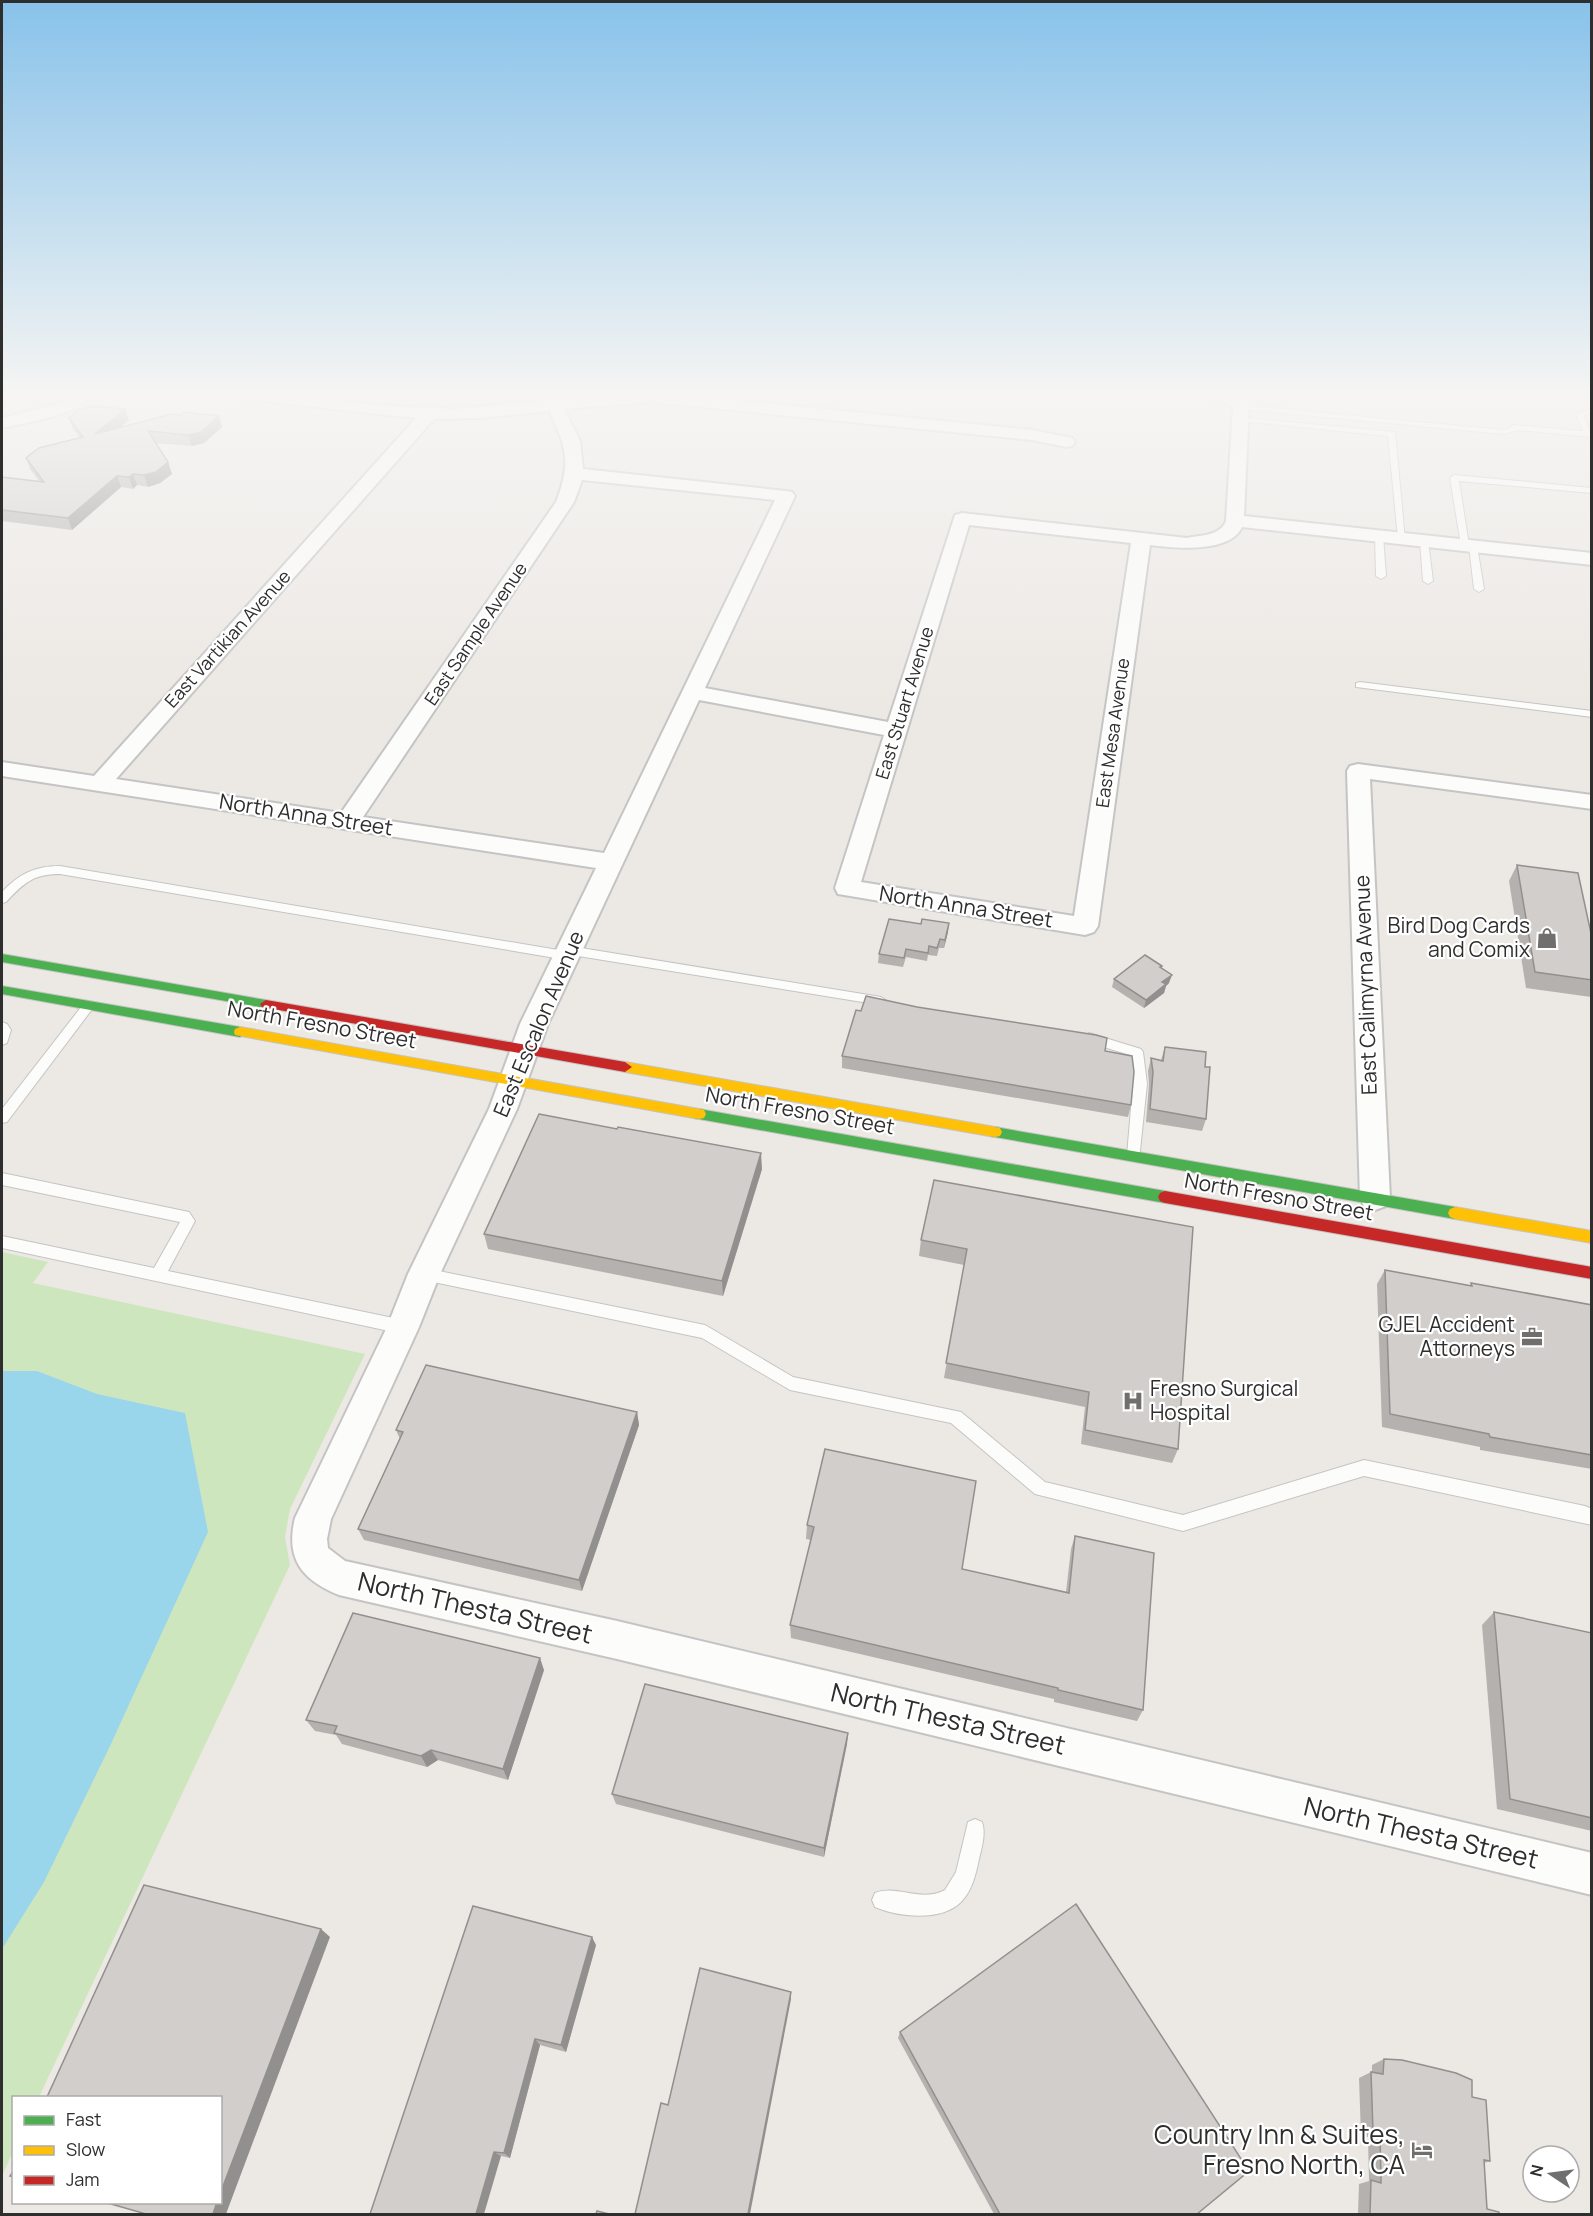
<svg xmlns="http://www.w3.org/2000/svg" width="1593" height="2216" font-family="Manrope,sans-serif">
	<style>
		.green { fill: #cee6be }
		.water { fill: #99d6ec }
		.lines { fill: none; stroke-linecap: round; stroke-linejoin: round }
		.lane-casing { stroke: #c5c4c5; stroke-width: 2 }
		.street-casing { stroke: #c5c4c5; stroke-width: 4 }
		.fast-casing { stroke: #c5c4c5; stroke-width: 2 }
		.slow-casing { stroke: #c5c4c5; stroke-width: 2 }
		.jam-casing { stroke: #c5c4c5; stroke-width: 2 }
		.lane { fill: #fcfcfb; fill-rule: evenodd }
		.street { fill: #fcfcfb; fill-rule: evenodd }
		.fast { fill: #4caf50; fill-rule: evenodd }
		.slow { fill: #ffc107; fill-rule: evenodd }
		.jam { fill: #c62828; fill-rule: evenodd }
		.wall { fill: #b4b1af }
		.shaded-wall { fill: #92908e }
		.building { fill: #d1cecb; stroke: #92908e; stroke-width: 1.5 }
		.labels { text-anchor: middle; stroke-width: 4.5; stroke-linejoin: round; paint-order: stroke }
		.far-street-label { font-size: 18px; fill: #2e2e2e; stroke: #fff }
		.street-label { font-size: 21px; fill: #2e2e2e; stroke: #fff }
		.poi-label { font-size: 21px; fill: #2e2e2e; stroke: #fff; text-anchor: end }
		.near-street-label { font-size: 26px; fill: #2e2e2e; stroke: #fff }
		.near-poi-label { font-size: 26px; fill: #2e2e2e; stroke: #fff; text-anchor: end }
	</style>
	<rect width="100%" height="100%" fill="#ece8e4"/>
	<polygon class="green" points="2,1252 48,1262 33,1283 365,1354 290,1509 285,1537 290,1565 39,2097 14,2098 13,2151 2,2176"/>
	<polygon class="water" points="2,1371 37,1371 97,1394 185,1413 208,1532 110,1746 44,1882 2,1949"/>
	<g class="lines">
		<defs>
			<g id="lane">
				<polygon points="1241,405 1504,430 1510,428 1513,425 1583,431 1576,414 1592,409 1592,413 1584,415 1592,437 1518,430 1504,434 1238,409 1237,407"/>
				<polygon points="1237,417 1395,432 1405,540 1398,538 1388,436 1240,421 1237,421"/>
				<polygon points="1454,475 1592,488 1592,493 1459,481 1469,545 1473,543 1477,546 1484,589 1479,592 1474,589 1469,546 1465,548 1461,545 1450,478"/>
				<polygon points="1379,533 1383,536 1386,576 1381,579 1376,576 1375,536"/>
				<polygon points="1424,538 1428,541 1433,581 1428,584 1423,581 1420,541"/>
				<polygon points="1360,682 1592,711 1592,717 1356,687 1356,683"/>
				<path d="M60,866l504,85 1,-4 4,-1 312,51 6,4 -6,4 -309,-50 -1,4 -4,1 -507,-86c-27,0 -36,9 -54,28l-4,1v-11c17,-18 33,-26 58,-26z"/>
				<polygon points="89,1001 93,1002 95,1005 93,1008 7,1122 2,1123 2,1109 85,1002"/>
				<polygon points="2,1022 7,1024 11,1030 7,1043 2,1045"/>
				<polygon points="1089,1033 1141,1049 1143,1052 1147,1084 1139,1160 1129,1160 1127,1156 1133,1084 1130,1055 1084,1041 1083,1038"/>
				<polygon points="2,1173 189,1212 195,1221 168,1271 403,1320 408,1322 411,1327 408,1332 403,1334 2,1248 2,1236 154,1268 180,1222 2,1185"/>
				<polygon points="424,1268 705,1325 793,1377 961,1412 1045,1482 1183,1515 1364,1460 1585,1506 1592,1509 1592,1525 1364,1476 1183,1531 1035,1494 951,1423 790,1390 702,1338 424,1280 419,1278 417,1274 419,1270"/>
				<path d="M975,1819l7,3c4,11 0,25 -3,37 -3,15 -7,32 -18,43 -20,20 -63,15 -86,5l-3,-7 3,-7c21,-9 46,10 70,-3l11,-18 12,-50z"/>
			</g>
			<g id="street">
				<path d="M74,394h16c-4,20 -70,30 -88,34v-10l57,-14z"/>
				<path d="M235,394h51l90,11 79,4 152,-15h67l358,36 40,8 3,4 -3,4 -6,1 -34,-7 -382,-38 -86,7 16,32 3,28 203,22 6,1 3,4 -90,192 183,34 67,-207 7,-2 225,25c14,-3 33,-2 39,-17l7,-115 -31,-9 -2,-3h28l19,6 2,3 -5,113 348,37v12l-350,-38c-12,27 -69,21 -92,18l-52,381 -4,6 -9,3 -247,-41 -3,-6 49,-153 -185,-35 -151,324 -31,85 -77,165 -21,53 -88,192 -4,20 1,9 17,13 272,60 975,232v42l-975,-236 -278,-64c-37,-15 -54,-36 -44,-77l92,-191 21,-53 81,-165 31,-85 76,-156 -594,-92v-14l92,14 322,-358 -173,-19zM549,411c18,35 22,53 7,91l-215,311 -225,-34 318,-360 46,-1zM582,480l193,20 -171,353 -241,-36 211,-315zM969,525l162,18 -57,373 -213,-34z"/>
				<polygon points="1358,764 1592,795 1592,809 1370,779 1390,1198 1386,1206 1375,1210 1364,1206 1360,1198 1347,771 1350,766"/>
			</g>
			<g id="fast">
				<polygon points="2,954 266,1000 272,1004 266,1008 2,962"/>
				<polygon points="2,986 240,1027 246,1032 240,1037 2,994"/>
				<polygon points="699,1109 1165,1191 1170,1193 1172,1197 1170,1201 1165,1203 699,1119 694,1118 692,1114 694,1110"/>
				<polygon points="995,1127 1455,1207 1460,1209 1462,1213 1460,1217 1455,1219 995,1137 990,1136 988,1132 990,1128"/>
			</g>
			<g id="slow">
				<polygon points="240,1027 699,1109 704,1110 706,1114 704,1118 699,1119 235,1035 234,1032 235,1029"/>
				<polygon points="625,1062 995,1127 1000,1128 1002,1132 1000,1136 995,1137 625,1072 618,1067"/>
				<polygon points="1455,1207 1592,1231 1592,1243 1455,1219 1450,1217 1448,1213 1450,1209"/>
			</g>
			<g id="jam">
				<polygon points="266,1000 625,1062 632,1067 625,1072 262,1007 260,1004"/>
				<polygon points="1165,1191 1592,1267 1592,1279 1165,1203 1160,1201 1158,1197 1160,1193"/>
			</g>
		</defs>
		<use href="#lane" class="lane-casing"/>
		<use href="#street" class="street-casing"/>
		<use href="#fast" class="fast-casing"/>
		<use href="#slow" class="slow-casing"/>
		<use href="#jam" class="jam-casing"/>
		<use href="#lane" class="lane"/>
		<use href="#street" class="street"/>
		<use href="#fast" class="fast"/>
		<use href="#slow" class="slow"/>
		<use href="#jam" class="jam"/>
	</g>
	<g class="wall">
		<polygon points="181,415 219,416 222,427 204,443 192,446 155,443 168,462 172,474 160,483 148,487 137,485 133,489 121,487 72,530 2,521 2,477 40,482 30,469 26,458 80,438 73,429 69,418 129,420 121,427"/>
		<polygon points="1517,865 1592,938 1591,997 1526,988 1509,881"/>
		<polygon points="948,932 944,948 939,948 937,956 928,955 927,961 906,957 903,967 878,963 879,954"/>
		<polygon points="1162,966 1162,968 1169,983 1166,986 1164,993 1144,1008 1112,987 1114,979"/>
		<polygon points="861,1011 1105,1051 1131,1105 1128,1117 842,1068 842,1056"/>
		<polygon points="1165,1047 1205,1067 1206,1119 1202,1131 1146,1122 1149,1084 1148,1071 1151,1058 1161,1060"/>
		<polygon points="762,1169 723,1296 488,1249 484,1234"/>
		<polygon points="934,1180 1178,1449 1172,1463 1081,1444 1085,1407 944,1378 964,1265 919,1256 921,1240"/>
		<polygon points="1385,1270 1470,1286 1471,1283 1592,1305 1592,1469 1480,1450 1480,1447 1382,1427 1377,1284"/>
		<polygon points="637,1412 639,1425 582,1591 364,1540 358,1529 400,1439 396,1430"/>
		<polygon points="807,1525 962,1569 1066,1592 1071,1549 1075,1536 1143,1710 1137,1721 1054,1702 1054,1699 791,1638 790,1625 811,1540 806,1539"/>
		<polygon points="1494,1612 1592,1633 1592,1831 1497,1809 1482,1625"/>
		<polygon points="544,1670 508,1780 438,1760 427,1767 342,1744 336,1735 315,1731 306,1720"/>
		<polygon points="848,1733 847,1744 824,1857 616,1804 612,1794"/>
		<polygon points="596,1945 566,2052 540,2045 510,2158 501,2156 370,2214"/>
		<polygon points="900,2032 1197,2214 994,2214 898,2038"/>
		<polygon points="1384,2059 1472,2097 1490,2161 1484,2163 1487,2209 1499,2214 1358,2214 1359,2184 1369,2181 1368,2137 1361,2136 1359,2078 1371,2072 1372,2072 1372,2065"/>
	</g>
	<g class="shaded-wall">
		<polygon points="125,409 129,420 99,445 95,434"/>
		<polygon points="219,416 222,427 204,443 192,446 188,435"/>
		<polygon points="168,462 172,474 160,483 148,487 144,475"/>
		<polygon points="133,474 137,485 133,489 129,477"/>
		<polygon points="117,476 121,487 72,530 68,518"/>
		<polygon points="949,923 948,932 944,948 945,940"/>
		<polygon points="1172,975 1169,983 1166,986 1164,993 1144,1008 1146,1000 1162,982"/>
		<polygon points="761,1153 762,1169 723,1296 722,1281"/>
		<polygon points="637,1412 639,1425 582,1591 579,1580"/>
		<polygon points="540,1658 544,1670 508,1780 503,1769"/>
		<polygon points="848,1733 847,1744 824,1857 824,1848"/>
		<polygon points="431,1750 438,1760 427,1767 421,1756"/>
		<polygon points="321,1929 330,1937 226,2214 213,2214 217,2202 220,2202 220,2194"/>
		<polygon points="592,1937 596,1945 566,2052 561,2045"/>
		<polygon points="791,1992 791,1999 750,2214 748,2214"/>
		<polygon points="535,2039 540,2045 510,2158 504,2153"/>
		<polygon points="494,2152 501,2156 484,2214 476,2214"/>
	</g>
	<g class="building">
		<polygon points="93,406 125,409 95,434 172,414 181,415 184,412 219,416 201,432 188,435 148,431 168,462 156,472 144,475 133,474 129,477 117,476 68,518 2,510 2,477 44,482 26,458 39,448 83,437 69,418 80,409"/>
		<polygon points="1517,865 1578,873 1592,938 1592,980 1535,972"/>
		<polygon points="889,919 921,924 922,919 949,923 945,940 940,939 937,948 929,946 928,953 906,949 904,958 879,954"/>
		<polygon points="1145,955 1162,966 1160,967 1172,975 1162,982 1166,984 1146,1000 1114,979"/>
		<polygon points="866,996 917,1007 1096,1035 1107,1038 1105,1051 1132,1056 1134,1072 1131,1105 842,1056 856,1010 861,1011"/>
		<polygon points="1165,1047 1206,1052 1205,1067 1210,1067 1206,1119 1150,1109 1153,1072 1151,1058 1163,1061"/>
		<polygon points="539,1114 617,1129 618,1127 761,1153 722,1281 484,1234"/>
		<polygon points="934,1180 1193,1227 1178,1449 1085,1430 1089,1392 946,1363 967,1249 921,1240"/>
		<polygon points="1385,1270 1472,1286 1471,1283 1592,1305 1592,1455 1490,1437 1489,1434 1390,1414"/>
		<polygon points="426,1365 637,1412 579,1580 358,1529 403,1432 396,1430"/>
		<polygon points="825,1449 976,1481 962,1569 1069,1593 1075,1536 1154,1553 1143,1710 1058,1690 1058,1688 790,1625 814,1527 807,1525"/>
		<polygon points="1494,1612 1592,1633 1592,1818 1510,1799"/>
		<polygon points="353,1613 540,1658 503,1769 431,1750 421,1756 334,1733 337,1726 306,1720"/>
		<polygon points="645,1684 848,1733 824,1848 612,1794"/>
		<polygon points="144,1885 321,1929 220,2194 220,2097 47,2097"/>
		<polygon points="1076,1904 1249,2171 1197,2214 1000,2214 900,2032"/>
		<polygon points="473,1906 592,1937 561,2045 535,2039 504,2153 494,2152 476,2214 370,2214"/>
		<polygon points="700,1968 791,1992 748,2214 635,2214 661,2103 668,2105"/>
		<polygon points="1384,2059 1402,2060 1456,2073 1472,2080 1472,2097 1486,2100 1490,2161 1484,2160 1487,2209 1499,2212 1499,2214 1370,2214 1371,2180 1381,2183 1380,2132 1373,2131 1371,2072 1383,2074"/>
		<polygon points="14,2170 14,2177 10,2176"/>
		<polygon points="104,2202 217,2202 213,2214 146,2214"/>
		<polygon points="597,2211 609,2214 596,2214"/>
	</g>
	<linearGradient id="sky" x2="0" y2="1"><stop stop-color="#88c2ea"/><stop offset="0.56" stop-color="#f6f5f3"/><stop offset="1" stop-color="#f6f5f3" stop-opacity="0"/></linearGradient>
	<rect width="1593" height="705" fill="url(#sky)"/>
	<defs>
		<symbol id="shop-bare" viewBox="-9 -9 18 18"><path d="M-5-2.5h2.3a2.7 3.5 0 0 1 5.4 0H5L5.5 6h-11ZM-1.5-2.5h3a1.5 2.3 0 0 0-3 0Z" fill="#706f6e" stroke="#fff" stroke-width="2.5" paint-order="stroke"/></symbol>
		<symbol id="office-bare" viewBox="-9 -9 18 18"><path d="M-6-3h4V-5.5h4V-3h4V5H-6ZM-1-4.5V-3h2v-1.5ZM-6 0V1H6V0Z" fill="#706f6e" stroke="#fff" stroke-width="2.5" paint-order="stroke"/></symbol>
		<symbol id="hospital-bare" viewBox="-9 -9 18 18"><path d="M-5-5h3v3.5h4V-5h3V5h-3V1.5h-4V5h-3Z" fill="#706f6e" stroke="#fff" stroke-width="2.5" paint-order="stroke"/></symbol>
		<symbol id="hotel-bare" viewBox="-9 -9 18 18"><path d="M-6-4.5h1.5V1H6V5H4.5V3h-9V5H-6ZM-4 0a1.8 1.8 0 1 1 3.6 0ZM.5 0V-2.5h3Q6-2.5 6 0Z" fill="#706f6e" stroke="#fff" stroke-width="2.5" paint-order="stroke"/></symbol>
	</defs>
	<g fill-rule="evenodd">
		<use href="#shop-bare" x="1532" y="923" width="30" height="30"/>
		<use href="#office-bare" x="1517" y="1322" width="30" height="30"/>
		<use href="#hospital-bare" x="1118" y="1386" width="30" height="30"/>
		<use href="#hotel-bare" x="1407" y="2135" width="30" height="30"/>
	</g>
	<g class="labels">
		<g class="far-street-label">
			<text transform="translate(476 634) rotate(-56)" y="6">East Sample Avenue</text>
			<text transform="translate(228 639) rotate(-48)" y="6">East Vartikian Avenue</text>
			<text transform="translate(905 703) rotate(-73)" y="6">East Stuart Avenue</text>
			<text transform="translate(1113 733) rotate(-82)" y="6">East Mesa Avenue</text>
		</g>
		<g class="street-label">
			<text transform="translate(306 815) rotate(9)" y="7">North Anna Street</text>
			<text transform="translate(966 907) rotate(9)" y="7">North Anna Street</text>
			<text transform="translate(1366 985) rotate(-92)" y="7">East Calimyrna Avenue</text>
			<text transform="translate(539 1024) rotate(-67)" y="7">East Escalon Avenue</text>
			<text transform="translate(322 1025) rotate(10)" y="7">North Fresno Street</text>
			<text transform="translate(800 1111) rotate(10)" y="7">North Fresno Street</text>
			<text transform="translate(1279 1197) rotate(10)" y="7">North Fresno Street</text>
		</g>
		<g class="poi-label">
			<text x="1530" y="933">Bird Dog Cards<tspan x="1530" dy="24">and Comix</tspan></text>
			<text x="1515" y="1332">GJEL Accident<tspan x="1515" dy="24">Attorneys</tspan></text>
			<text x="1150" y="1396" text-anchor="start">Fresno Surgical<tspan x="1150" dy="24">Hospital</tspan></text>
		</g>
		<g class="near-street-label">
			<text transform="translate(475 1608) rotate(13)" y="9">North Thesta Street</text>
			<text transform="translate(948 1719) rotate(13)" y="9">North Thesta Street</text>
			<text transform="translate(1421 1833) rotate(13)" y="9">North Thesta Street</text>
		</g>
		<g class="near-poi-label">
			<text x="1405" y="2144">Country Inn &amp; Suites,<tspan x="1405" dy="30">Fresno North, CA</tspan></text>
		</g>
	</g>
	<rect width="1593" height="2216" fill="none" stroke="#2e2e2e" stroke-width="6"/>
	<rect x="12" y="2096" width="210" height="108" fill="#ffffff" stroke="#ababab" stroke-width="1.5"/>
	<rect x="24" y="2116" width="30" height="9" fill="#4caf50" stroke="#ababab" stroke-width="1.5"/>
	<text x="66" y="2126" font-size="18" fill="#2e2e2e">Fast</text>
	<rect x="24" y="2146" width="30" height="9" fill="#ffc107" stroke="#ababab" stroke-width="1.5"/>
	<text x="66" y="2156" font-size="18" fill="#2e2e2e">Slow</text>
	<rect x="24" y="2176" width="30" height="9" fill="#c62828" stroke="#ababab" stroke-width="1.5"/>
	<text x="66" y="2186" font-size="18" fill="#2e2e2e">Jam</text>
	<g transform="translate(1551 2174) rotate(283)"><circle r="28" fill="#ffffff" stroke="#ababab" stroke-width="1.5"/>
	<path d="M0-4.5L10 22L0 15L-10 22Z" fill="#706f6e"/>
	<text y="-9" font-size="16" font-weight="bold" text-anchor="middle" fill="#2e2e2e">N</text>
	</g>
</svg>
